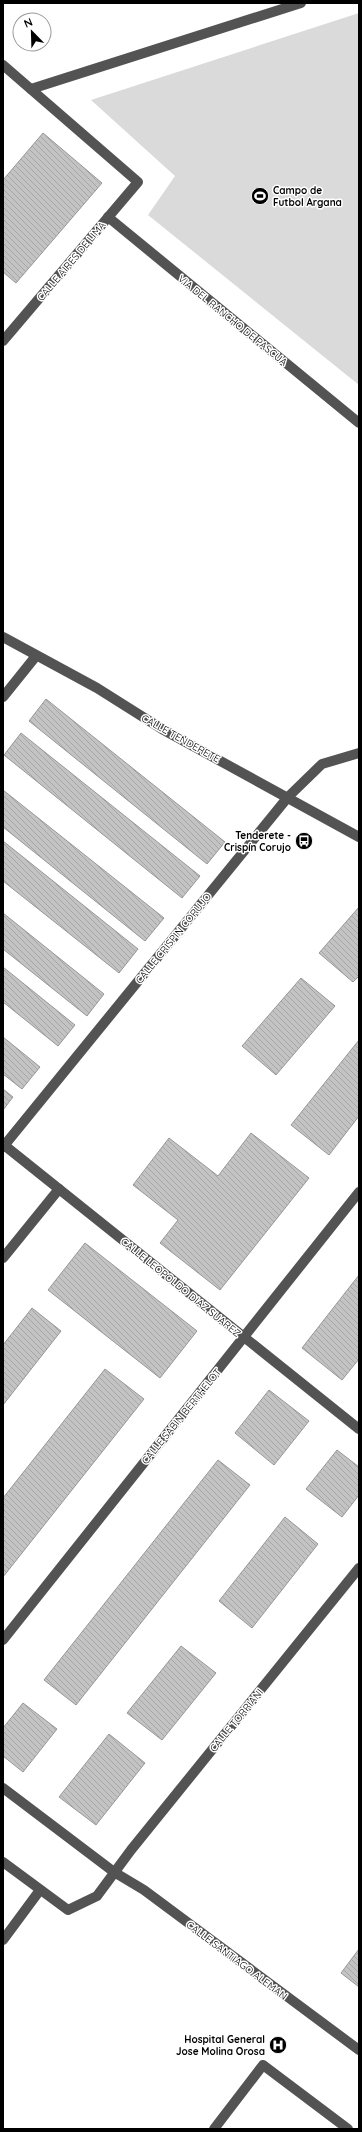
<svg xmlns="http://www.w3.org/2000/svg" width="362" height="2132" font-family="Quicksand,sans-serif">
	<style>
		.grass { fill: #dadada }
		.building { fill: url(#building-back-hatch); stroke: #979797 }
		.lines { fill: none; stroke-linecap: round; stroke-linejoin: round }
		.minor { stroke: #535353; stroke-width: 10 }
		.labels { text-anchor: middle; stroke-width: 3; stroke-linejoin: round; paint-order: stroke }
		.poi-label { font-size: 10px; font-weight: bold; fill: #000; stroke: #fff; text-anchor: end }
		.street-label { font-size: 10px; fill: #000; stroke: #fff }
	</style>
	<defs>
		<pattern id="building-back-hatch" width="6" height="6" patternUnits="userSpaceOnUse"><rect width="6" height="6" fill="#c3c3c3"/><path d="M-1 5l2 2M0 0l6 6M5-1l2 2" fill="none" stroke="#a6a6a6"/></pattern>
	</defs>
	<rect width="100%" height="100%" fill="#fff"/>
	<polygon class="grass" points="359,13 359,385 148,215 175,176 91,100"/>
	<g class="building">
		<polygon points="43,133 102,183 16,283 3,272 3,180"/>
		<polygon points="46,699 225,842 207,864 29,721"/>
		<polygon points="21,733 200,876 182,898 4,755"/>
		<polygon points="3,790 164,918 145,941 3,827"/>
		<polygon points="3,841 138,949 119,973 3,881"/>
		<polygon points="359,907 359,976 353,982 319,953"/>
		<polygon points="3,913 104,994 87,1016 3,949"/>
		<polygon points="3,967 75,1025 58,1046 3,1002"/>
		<polygon points="301,978 335,1006 276,1075 242,1046"/>
		<polygon points="3,1037 40,1067 22,1089 3,1074"/>
		<polygon points="359,1040 359,1116 329,1155 291,1125"/>
		<polygon points="3,1089 13,1097 3,1110"/>
		<polygon points="251,1133 309,1178 220,1290 160,1243 178,1220 133,1185 169,1138 218,1176"/>
		<polygon points="85,1243 197,1331 160,1378 48,1290"/>
		<polygon points="359,1275 359,1359 342,1380 302,1348"/>
		<polygon points="32,1308 61,1331 3,1405 3,1345"/>
		<polygon points="105,1369 144,1399 3,1577 3,1498"/>
		<polygon points="269,1390 309,1421 274,1465 235,1433"/>
		<polygon points="337,1450 359,1467 359,1495 342,1517 306,1489"/>
		<polygon points="218,1460 250,1485 76,1705 44,1680"/>
		<polygon points="285,1517 318,1544 252,1628 219,1601"/>
		<polygon points="181,1646 216,1673 162,1740 127,1713"/>
		<polygon points="23,1703 57,1729 23,1772 3,1756 3,1728"/>
		<polygon points="109,1734 145,1763 96,1825 59,1797"/>
		<polygon points="359,1949 359,1987 341,1973"/>
	</g>
	<g class="lines">
		<g class="minor">
			<polyline points="3,65 138,182 3,341"/>
			<polyline points="31,89 301,3"/>
			<polyline points="108,217 359,423"/>
			<polyline points="3,637 97,688 162,729 359,837"/>
			<polyline points="3,697 36,656"/>
			<polyline points="4,1145 359,1429"/>
			<polyline points="3,1147 288,797 322,764 359,753"/>
			<polyline points="3,1258 59,1189"/>
			<polyline points="3,1640 359,1192"/>
			<polyline points="3,1788 114,1872 144,1890 359,2050"/>
			<polyline points="3,1862 68,1910 97,1896 131,1850 359,1568"/>
			<polyline points="3,1940 40,1890"/>
			<polyline points="214,2129 263,2065 348,2129"/>
		</g>
	</g>
	<defs>
		<symbol id="stadium-disc" viewBox="-11 -11 22 22"><circle r="9.5" fill="#000" stroke="#fff"/><path d="M0-5a6.5 5 0 1 0 0 10a6.5 5 0 1 0 0-10ZM-3.5-1.8h7v3.6h-7Z" fill="#fff"/></symbol>
		<symbol id="bus-disc" viewBox="-11 -11 22 22"><circle r="9.5" fill="#000" stroke="#fff"/><path d="M-5-6H5V4H4V6H2V4H-2V6H-4V4H-5ZM-3.5-4V0h7V-4ZM-3.5 1.2v1.5H-2V1.2ZM2 1.2v1.5H3.5V1.2Z" fill="#fff"/></symbol>
		<symbol id="hospital-disc" viewBox="-11 -11 22 22"><circle r="9.5" fill="#000" stroke="#fff"/><path d="M-5-5h3v3.5h4V-5h3V5h-3V1.5h-4V5h-3Z" fill="#fff"/></symbol>
	</defs>
	<g fill-rule="evenodd">
		<use href="#stadium-disc" x="250" y="186" width="20" height="20"/>
		<use href="#bus-disc" x="294" y="831" width="20" height="20"/>
		<use href="#hospital-disc" x="268" y="2035" width="20" height="20"/>
	</g>
	<g class="labels">
		<g class="poi-label">
			<text x="273" y="194" text-anchor="start">Campo de<tspan x="273" dy="12">Futbol Argana</tspan></text>
			<text x="291" y="839">Tenderete -<tspan x="291" dy="12">Crispín Corujo</tspan></text>
			<text x="265" y="2043">Hospital General<tspan x="265" dy="12">Jose Molina Orosa</tspan></text>
		</g>
		<g class="street-label">
			<text transform="translate(71 261) rotate(-50)" y="4">CALLE AIRES DE LIMA</text>
			<text transform="translate(233 320) rotate(39)" y="4">VIA DEL RANCHO DE PASCUA</text>
			<text transform="translate(181 738) rotate(29)" y="4">CALLE TENDERETE</text>
			<text transform="translate(173 938) rotate(-51)" y="4">CALLE CRISPIN CORUJO</text>
			<text transform="translate(181 1287) rotate(39)" y="4">CALLE LEOPOLDO DIAZ SUAREZ</text>
			<text transform="translate(181 1416) rotate(-51)" y="4">CALLE SABIN BERTHELOT</text>
			<text transform="translate(236 1720) rotate(-51)" y="4">CALLE TORRIANI</text>
			<text transform="translate(237 1960) rotate(37)" y="4">CALLE SANTIAGO ALEMAN</text>
		</g>
	</g>
	<rect width="362" height="2132" fill="none" stroke="#000000" stroke-width="8"/>
	<g transform="translate(32 32) rotate(337)"><circle r="19" fill="#ffffff" stroke="#999999"/>
	<path d="M0-3L7 15L0 10L-7 15Z" fill="#000000"/>
	<text y="-6" font-size="11" font-weight="bold" text-anchor="middle" fill="#000000">N</text>
	</g>
</svg>
